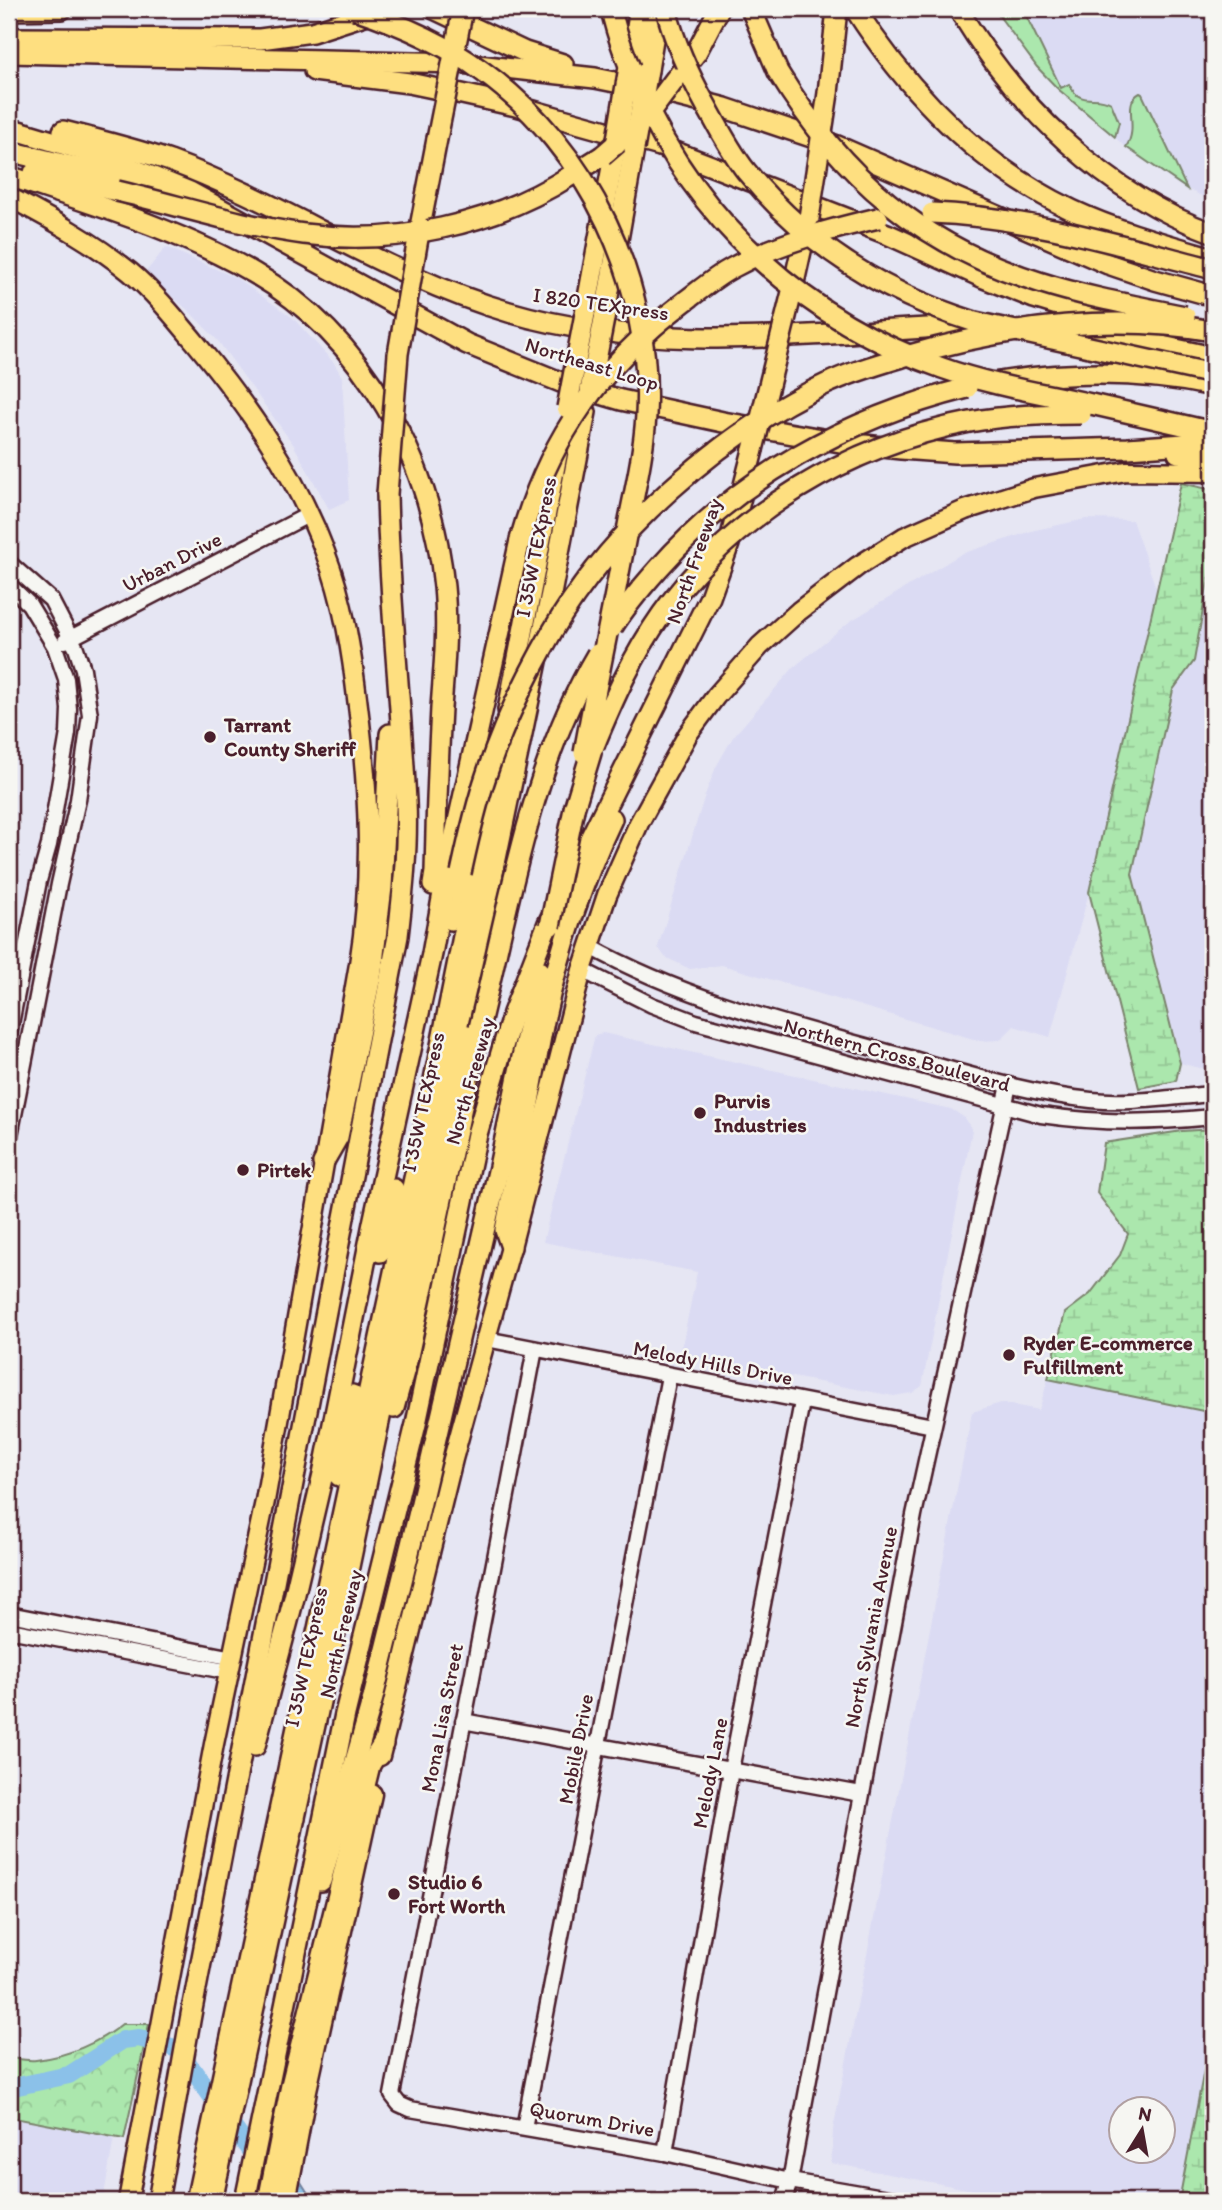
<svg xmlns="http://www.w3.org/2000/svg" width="1222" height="2210" font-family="Itim,sans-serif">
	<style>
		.built { fill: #dbdbf3; fill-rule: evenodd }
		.grass { fill: #abe7ad; stroke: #7a836c; stroke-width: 2 }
		.forest { fill: url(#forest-crowns); stroke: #7a836c; stroke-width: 2 }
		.wetland { fill: url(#wetland-marsh); stroke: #7a836c; stroke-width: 2 }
		.water { fill: #8bc1e9; stroke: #71809d; stroke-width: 2 }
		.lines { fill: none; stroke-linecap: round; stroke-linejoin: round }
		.river { stroke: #8bc1e9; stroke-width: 18 }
		.minor-casing { stroke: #4a1f2b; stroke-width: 19 }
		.major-casing { stroke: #4a1f2b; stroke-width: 23 }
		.highway-casing { stroke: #4a1f2b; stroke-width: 24 }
		.minor { stroke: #f6f6f2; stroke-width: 14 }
		.major { stroke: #fedf80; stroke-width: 18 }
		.highway { stroke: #fedf80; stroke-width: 19 }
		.highway-bridge-casing { stroke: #4a1f2b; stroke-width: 24; stroke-linecap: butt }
		.highway-bridge { stroke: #fedf80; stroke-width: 19 }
		.poi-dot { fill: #4a1f2b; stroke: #f6f6f2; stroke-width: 2.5 }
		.labels { text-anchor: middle; stroke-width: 5; stroke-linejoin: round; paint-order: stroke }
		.street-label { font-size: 21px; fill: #4a1f2b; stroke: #f6f6f2 }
		.poi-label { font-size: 21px; font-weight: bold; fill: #4a1f2b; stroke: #f6f6f2; text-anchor: start }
	</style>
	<defs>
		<pattern id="forest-crowns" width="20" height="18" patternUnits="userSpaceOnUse" patternTransform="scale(1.75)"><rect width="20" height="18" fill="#abe7ad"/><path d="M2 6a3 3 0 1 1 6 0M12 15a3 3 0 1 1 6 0" fill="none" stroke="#95c695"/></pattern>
		<pattern id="wetland-marsh" width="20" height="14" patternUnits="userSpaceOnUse" patternTransform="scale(1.75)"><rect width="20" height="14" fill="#abe7ad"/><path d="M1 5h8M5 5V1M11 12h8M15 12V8" fill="none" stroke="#95c695"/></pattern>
	</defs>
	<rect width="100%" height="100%" fill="#e6e6f3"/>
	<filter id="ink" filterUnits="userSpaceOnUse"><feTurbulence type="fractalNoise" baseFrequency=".0143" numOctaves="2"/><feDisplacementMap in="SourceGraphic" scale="14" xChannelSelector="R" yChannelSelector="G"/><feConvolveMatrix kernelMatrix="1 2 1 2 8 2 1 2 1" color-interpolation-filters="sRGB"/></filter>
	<g filter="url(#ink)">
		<g class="built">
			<polygon points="994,9 1213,9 1213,201 1180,186 1126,147 1058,89 1037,67"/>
			<polygon points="166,247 236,278 292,317 334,363 342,377 349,500 329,509 293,444 218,341 189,311 145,273"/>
			<polygon points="1086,519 1132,520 1157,591 1089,892 1050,1037 1014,1026 1000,1040 980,1041 722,965 690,969 665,957 658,947 705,795 716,767 733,737 794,667 849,622 961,554 1035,530"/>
			<polygon points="1213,553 1213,1067 1199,1068 1180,1063 1132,874 1173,690 1194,661"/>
			<polygon points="603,1033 951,1109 965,1118 972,1130 922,1386 912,1393 894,1396 680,1356 697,1272 543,1242 595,1035"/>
			<path d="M1048,1379l165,34v610l-34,178h-149l-199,-38 2,-33 139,-718 29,-9 38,7zM1120,2108h42v42h-42z"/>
			<polygon points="9,2117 114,2137 103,2201 9,2201"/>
		</g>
		<g class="grass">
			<path d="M994,9h29l38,79 8,-4c11,24 26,9 42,19l8,19 -4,15 -57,-48 -21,-22z"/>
			<path d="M1140,93l2,1 45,95 -61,-42c14,-21 -5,-44 14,-54z"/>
		</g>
		<path class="forest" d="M122,2024h27l-25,115 -115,-22v-59c9,1 19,3 27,2 30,-3 64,-18 86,-36z"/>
		<g class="wetland">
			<polygon points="1181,483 1213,490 1213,553 1194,661 1173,690 1132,874 1180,1063 1176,1081 1139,1088 1089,892"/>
			<polygon points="1213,1129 1213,1413 1048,1379 1065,1313 1090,1294 1120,1255 1128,1234 1097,1193 1104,1143 1182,1131"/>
			<polygon points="1213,2023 1213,2201 1179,2201"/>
		</g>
		<polygon class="water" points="299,2179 313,2201 294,2201"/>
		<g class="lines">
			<polyline class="river" points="9,2088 69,2075 123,2040 139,2038 178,2049 277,2189"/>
			<defs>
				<g id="minor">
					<polyline points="9,563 51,600 76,648 83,669 90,715 78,800 59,884 9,1141"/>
					<polyline points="9,585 29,604 55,647 66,679 69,709 68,733 49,845 39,881 9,1034"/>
					<polyline points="65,641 308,515"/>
					<path d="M589,946c95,53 201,79 306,108 64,17 129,39 196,46 40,4 82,-3 122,-6"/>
					<path d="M582,970l70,35 44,17 345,93c63,9 110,8 172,2"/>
					<polyline points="486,1339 933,1426"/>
					<polyline points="535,1349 392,2095 399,2104 410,2109 665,2153 790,2181 906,2201"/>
					<polyline points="9,1614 233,1658"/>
					<polyline points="9,1630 230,1672"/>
					<polyline points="463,1721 861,1794"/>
					<polyline points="524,2128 669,1376"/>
					<polyline points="665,2153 731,1770 802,1402"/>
					<polyline points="784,2201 790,2181 914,1515 1009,1085"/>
				</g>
				<g id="major">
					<path d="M958,9c59,97 147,185 255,224"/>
					<path d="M9,197c42,22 84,45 121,75 24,20 45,46 65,70 52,63 101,132 130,210 19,49 27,102 33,154 11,87 15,172 1,258l-94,537 -51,243 -86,457"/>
					<polyline points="380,1756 453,1459 511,1247 582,970 607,895 639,823 688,734 716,696 760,646 799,611 858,566 904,537 965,510 1034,488 1126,471 1213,472"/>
					<polyline points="286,2201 307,2090 372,1794"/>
				</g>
				<g id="highway">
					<polyline points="434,9 525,52 563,64"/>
					<polyline points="751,9 778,72"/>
					<path d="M855,9c54,84 125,157 217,201 45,21 93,34 141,48"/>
					<polyline points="9,10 62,9"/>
					<polyline points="9,38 260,39 312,32 383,9"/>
					<polyline points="9,53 460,63 595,78 654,90 725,108 835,145 1108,264 1155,280 1213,296"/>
					<polyline points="630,66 640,9"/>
					<polyline points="648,70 658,9"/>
					<polyline points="314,71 409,83 462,94 516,106 660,146 887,234 984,278 1034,298 1110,321"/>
					<polyline points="677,77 696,53 719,9"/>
					<polyline points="828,93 837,9"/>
					<polyline points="9,128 102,156 190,192 467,344 563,383 621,400 723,422 846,443 901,449 955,453 1128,448 1213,442"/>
					<path d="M63,131c36,9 72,18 107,30 116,43 220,117 339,151 153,45 318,19 475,13"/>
					<polyline points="9,151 149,185"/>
					<polyline points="34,173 117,191"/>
					<path d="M9,176c83,28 169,53 245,97 111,64 178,189 190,314 4,40 0,81 -3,121 -3,55 -5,109 -6,164l-2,13"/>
					<polyline points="570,176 602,156"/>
					<polyline points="420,227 437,139"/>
					<polyline points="792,292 807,224"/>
					<polyline points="585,314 616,145"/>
					<polyline points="604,319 634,149"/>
					<polyline points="1070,331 1134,340 1213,357"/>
					<path d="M992,383c74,-12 148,-13 221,3"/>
					<polyline points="1091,404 1213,432"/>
					<polyline points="1178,453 1213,457"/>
					<polyline points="508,710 558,450"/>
					<polyline points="574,809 591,753"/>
					<polyline points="451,920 461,873"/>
					<polyline points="323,1163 338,1137 372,971 382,887 390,734"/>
					<path d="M511,1247l-6,-17c15,-69 25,-140 39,-209 15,-69 38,-139 68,-202"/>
					<polyline points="380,1252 394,1189"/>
					<polyline points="394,1408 407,1361 479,1028"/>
					<polyline points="339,1476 352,1395"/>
					<polyline points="255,1746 294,1598 323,1474 373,1223 432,954 447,871 520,540"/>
					<polyline points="321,1881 373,1698 418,1516 499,1167 540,971"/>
					<path d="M158,2201l33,-186 207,-1079c5,-44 10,-89 8,-134 -5,-103 -17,-205 -19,-308"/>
					<polyline points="196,2201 416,1169 500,753"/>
					<polyline points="212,2201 344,1591 552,589 586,412"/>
					<polyline points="245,2201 345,1714 416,1424 477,1134 498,1063 513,1013 548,923 710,597 729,544 753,450"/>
					<polyline points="268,2201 291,2085 370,1765 383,1744"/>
				</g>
			</defs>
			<use href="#minor" class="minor-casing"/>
			<use href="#major" class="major-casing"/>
			<use href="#highway" class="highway-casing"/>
			<use href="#minor" class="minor"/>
			<use href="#major" class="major"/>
			<use href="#highway" class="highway"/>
			<defs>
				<g id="highway-bridge">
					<path d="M355,9c45,15 89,34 127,62 107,77 171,213 164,344 -2,35 -10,70 -17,105 -14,78 -31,155 -45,233"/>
					<path d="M611,9c6,29 18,57 30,85 57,129 167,227 301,274 48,17 99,25 149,36"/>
					<path d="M666,9c9,35 23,66 41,98 12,22 24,45 39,64 60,74 139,123 229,151l238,52"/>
					<path d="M778,72c64,105 143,173 261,210 47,15 97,24 146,34"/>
					<polyline points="437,139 463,9"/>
					<polyline points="616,145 629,67"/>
					<polyline points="634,149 648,70"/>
					<polyline points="602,156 646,118 676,78"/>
					<path d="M117,191c61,14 124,35 187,43 91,12 189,-9 266,-58"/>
					<path d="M932,213c97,4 187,32 281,56"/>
					<polyline points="809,218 828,93"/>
					<polyline points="590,391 604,319"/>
					<polyline points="567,408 585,314"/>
					<polyline points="753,450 792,292"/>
					<polyline points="387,494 398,354 420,227"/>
					<path d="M520,540c28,-101 81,-175 164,-238 15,-11 31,-25 48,-34 45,-25 96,-38 146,-50"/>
					<path d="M612,628c13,-21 30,-41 46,-59 81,-92 190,-151 309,-181"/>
					<path d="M594,746c19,-46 39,-91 68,-132 72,-101 187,-169 308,-192 37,-7 74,-8 111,-8"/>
					<path d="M461,873c7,-32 14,-65 25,-97 16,-49 40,-99 66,-144 58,-100 169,-199 274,-248 25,-12 53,-20 80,-28 99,-29 204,-43 307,-25"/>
					<polyline points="550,926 574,809"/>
					<path d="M479,1028c31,-126 51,-261 118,-374"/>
				</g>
			</defs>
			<use href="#highway-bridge" class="highway-bridge-casing"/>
			<use href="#highway-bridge" class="highway-bridge"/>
		</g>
	</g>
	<g class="poi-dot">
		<circle cx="210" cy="737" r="7"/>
		<circle cx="700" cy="1113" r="7"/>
		<circle cx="243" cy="1170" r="7"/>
		<circle cx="1009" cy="1355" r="7"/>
		<circle cx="394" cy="1894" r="7"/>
	</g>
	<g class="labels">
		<g class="street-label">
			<text transform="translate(601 304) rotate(8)" y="7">I 820 TEXpress</text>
			<text transform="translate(592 364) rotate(17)" y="7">Northeast Loop</text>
			<text transform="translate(536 547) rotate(-79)" y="7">I 35W TEXpress</text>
			<text transform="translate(694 561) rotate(-71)" y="7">North Freeway</text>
			<text transform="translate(172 562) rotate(-27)" y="7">Urban Drive</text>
			<text transform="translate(897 1055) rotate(15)" y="7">Northern Cross Boulevard</text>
			<text transform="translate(470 1081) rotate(-74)" y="7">North Freeway</text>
			<text transform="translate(423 1102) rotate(-78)" y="7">I 35W TEXpress</text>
			<text transform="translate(713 1363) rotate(11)" y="7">Melody Hills Drive</text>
			<text transform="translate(871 1627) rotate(-79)" y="7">North Sylvania Avenue</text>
			<text transform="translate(341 1634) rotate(-77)" y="7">North Freeway</text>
			<text transform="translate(306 1657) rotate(-78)" y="7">I 35W TEXpress</text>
			<text transform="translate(442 1718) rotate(-79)" y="7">Mona Lisa Street</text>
			<text transform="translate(576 1749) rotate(-79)" y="7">Mobile Drive</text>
			<text transform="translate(710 1773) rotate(-79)" y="7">Melody Lane</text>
			<text transform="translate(592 2119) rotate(10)" y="7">Quorum Drive</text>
		</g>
		<g class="poi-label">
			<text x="224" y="732">Tarrant<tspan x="224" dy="24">County Sheriff</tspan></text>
			<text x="714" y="1108">Purvis<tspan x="714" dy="24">Industries</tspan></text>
			<text x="257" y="1177">Pirtek</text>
			<text x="1023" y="1350">Ryder E-commerce<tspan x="1023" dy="24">Fulfillment</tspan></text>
			<text x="408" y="1889">Studio 6<tspan x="408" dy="24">Fort Worth</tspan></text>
		</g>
	</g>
	<rect width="1222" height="2210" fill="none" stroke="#f6f6f2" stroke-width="35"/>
	<rect x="18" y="18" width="1187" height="2175" fill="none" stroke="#4a1f2b" stroke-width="2.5" filter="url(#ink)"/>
	<g transform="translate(1142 2130) rotate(11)"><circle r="33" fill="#f6f6f2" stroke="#b1a0a2" stroke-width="2"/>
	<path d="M0-5L12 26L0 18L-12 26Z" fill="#4a1f2b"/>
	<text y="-10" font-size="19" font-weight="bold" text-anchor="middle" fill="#4a1f2b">N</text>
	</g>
</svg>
